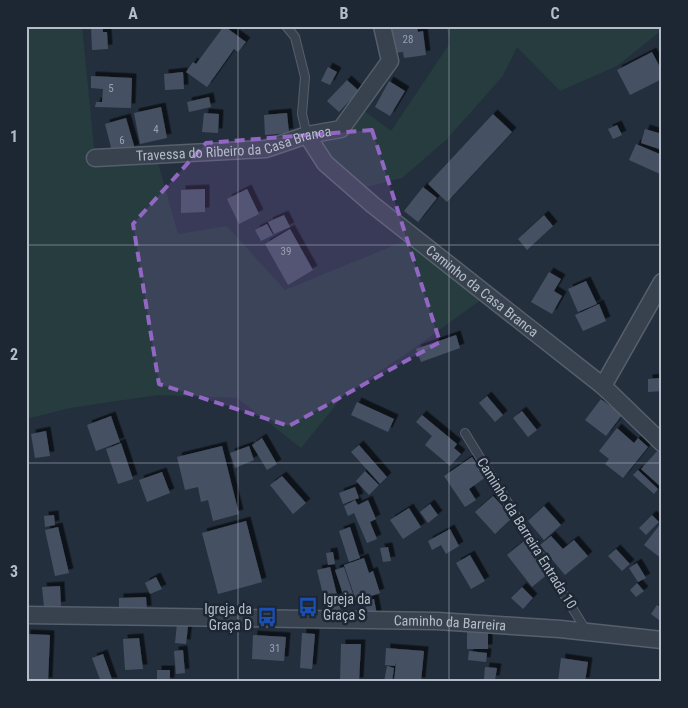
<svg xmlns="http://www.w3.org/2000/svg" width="688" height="708" font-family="'Roboto Condensed',sans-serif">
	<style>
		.green { fill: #263c3f }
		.building { fill: #455162; filter: url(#shadow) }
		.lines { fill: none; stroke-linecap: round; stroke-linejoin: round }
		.lane-casing { stroke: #565f6c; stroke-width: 10 }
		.street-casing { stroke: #565f6c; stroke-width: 19 }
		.lane { stroke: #38414e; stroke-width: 8 }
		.street { stroke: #38414e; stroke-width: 16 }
		.marked { fill: #9266c3; fill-opacity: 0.2; stroke: #9266c3; stroke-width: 4; stroke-dasharray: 10 6; stroke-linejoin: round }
		.grid { fill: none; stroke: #b4bcc9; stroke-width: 1; stroke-opacity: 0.55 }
		.labels { text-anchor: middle; stroke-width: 5; stroke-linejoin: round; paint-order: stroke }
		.number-label { font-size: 11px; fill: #98a1af }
		.street-label { font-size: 14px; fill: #b4bcc9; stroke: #1d2633 }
		.poi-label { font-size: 14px; fill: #b4bcc9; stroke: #1d2633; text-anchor: start }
		.neatline { fill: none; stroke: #b4bcc9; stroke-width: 2 }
		.grid-label { font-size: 16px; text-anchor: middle; font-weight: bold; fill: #b4bcc9 }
	</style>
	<defs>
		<filter id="shadow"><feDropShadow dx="4.5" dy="-4.5" stdDeviation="0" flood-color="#0009"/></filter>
	</defs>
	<rect width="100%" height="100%" fill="#242f3e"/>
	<g class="green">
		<polygon points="26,26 82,26 95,158 156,155 178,234 227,226 285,290 414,237 489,294 406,354 344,395 301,448 237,398 158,395 70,408 26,419"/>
		<polygon points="446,26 662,26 662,30 617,66 560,91 517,47 502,77 447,139 402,178 355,190 307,135 341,129 358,106 391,131 450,43"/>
	</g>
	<g class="building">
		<polygon points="91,26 103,26 103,32 107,32 108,49 92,50"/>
		<polygon points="224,26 246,42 238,52 234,49 207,87 186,72 193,62 196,64"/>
		<polygon points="391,26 417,26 418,32 423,31 426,55 404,58 403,52 393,53"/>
		<polygon points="652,52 662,71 662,79 630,95 617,70"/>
		<polygon points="328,67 337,72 330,85 321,81"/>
		<polygon points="183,72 184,89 165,90 164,74"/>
		<polygon points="91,76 132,78 131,108 95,107 96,102 102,102 103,89 91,88"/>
		<polygon points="347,80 359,91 339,112 327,101"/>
		<polygon points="389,81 405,91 390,116 375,107"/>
		<polygon points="209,97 211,107 189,112 187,102"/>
		<polygon points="161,107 167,138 140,144 134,113"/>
		<polygon points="204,113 219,114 218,133 202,132"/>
		<polygon points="287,113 289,133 265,135 264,115"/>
		<polygon points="493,114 512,132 447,202 428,184"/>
		<polygon points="126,118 135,149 113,155 105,124"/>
		<polygon points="617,125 622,135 613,139 608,129"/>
		<polygon points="645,129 662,134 662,150 641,143"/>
		<polygon points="636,144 662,155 660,174 629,160"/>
		<polygon points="423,187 437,198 418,222 404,211"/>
		<polygon points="205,189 205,212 181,213 181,190"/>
		<polygon points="247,189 259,214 239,224 227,199"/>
		<polygon points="284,215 290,227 274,234 268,222"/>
		<polygon points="544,215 553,226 527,250 518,239"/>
		<polygon points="267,224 273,235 261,241 255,230"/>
		<polygon points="290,229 313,270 288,285 265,244"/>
		<polygon points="549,272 561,279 554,291 562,296 552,314 531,302"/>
		<polygon points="586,281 597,304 578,312 568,289"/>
		<polygon points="599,304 606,321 583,331 575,315"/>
		<polygon points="456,335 460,348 421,362 416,349"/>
		<polygon points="659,364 662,364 662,391 648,392 648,379 660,378"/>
		<polygon points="487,396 503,415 495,422 479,403"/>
		<polygon points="601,399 622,415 606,436 585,420"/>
		<polygon points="357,402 394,419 388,432 351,415"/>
		<polygon points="522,411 537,430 528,437 513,418"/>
		<polygon points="422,415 457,444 454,448 461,454 450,466 425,445 432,436 416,422"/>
		<polygon points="111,416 120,442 96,451 87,425"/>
		<polygon points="617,428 634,443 638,438 648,447 623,478 605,464 609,459 599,451"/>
		<polygon points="46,431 50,456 35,458 31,434"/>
		<polygon points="262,438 277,464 267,470 252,445"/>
		<polygon points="121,443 133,479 118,484 106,449"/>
		<polygon points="359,445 387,477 380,484 351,452"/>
		<polygon points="222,446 239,514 213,521 208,500 201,502 198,487 185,490 177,457"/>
		<polygon points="249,446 254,460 235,468 230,453"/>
		<polygon points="659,449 662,452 662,488 641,469"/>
		<polygon points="472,457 486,477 469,489 476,500 465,507 444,476"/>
		<polygon points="638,470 658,489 654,494 633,475"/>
		<polygon points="365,471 379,485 369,495 356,481"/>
		<polygon points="162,472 170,493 147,502 139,480"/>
		<polygon points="282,476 306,503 293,514 270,485"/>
		<polygon points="355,487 359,498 343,504 339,493"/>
		<polygon points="493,496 513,517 495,534 475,512"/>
		<polygon points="355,500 358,505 368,500 376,519 370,522 377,539 367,543 354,513 348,516 344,506"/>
		<polygon points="430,504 438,515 428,523 420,512"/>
		<polygon points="544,506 561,525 544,540 528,521"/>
		<polygon points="409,508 421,527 403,539 390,520"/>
		<polygon points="54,515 55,525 45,527 44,516"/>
		<polygon points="652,515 659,522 646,535 639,528"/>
		<polygon points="246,521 262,582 218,594 202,533"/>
		<polygon points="662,522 662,559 644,545"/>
		<polygon points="58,527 69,573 55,576 45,530"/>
		<polygon points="350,527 360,558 349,562 339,531"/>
		<polygon points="450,529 459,546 446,554 441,545 432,550 428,541"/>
		<polygon points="551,536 563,549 574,540 588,556 565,575 540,545"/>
		<polygon points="524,541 549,573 532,587 507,555"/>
		<polygon points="388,547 391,561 383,562 380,548"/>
		<polygon points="616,549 630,564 622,571 608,556"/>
		<polygon points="333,552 335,564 328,565 326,553"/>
		<polygon points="470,555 485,581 471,589 456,563"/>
		<polygon points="364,558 369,573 373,571 380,593 356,601 344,565"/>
		<polygon points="637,563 646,578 638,582 629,568"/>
		<polygon points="330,567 341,611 328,615 317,570"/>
		<polygon points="344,567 354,597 345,600 335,570"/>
		<polygon points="156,577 162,589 150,594 145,583"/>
		<polygon points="637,583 644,591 636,597 630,590"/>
		<polygon points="60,586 61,606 44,607 42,587"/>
		<polygon points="522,587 533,598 523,609 511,598"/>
		<polygon points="146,597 147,610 119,611 119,598"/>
		<polygon points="374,599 377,615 367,617 365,600"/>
		<polygon points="657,605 662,608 662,616 659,620 651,614"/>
		<polygon points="177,624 188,626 186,644 175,643"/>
		<polygon points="467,627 488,628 488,649 467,649"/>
		<polygon points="302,633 315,634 312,669 300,668"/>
		<polygon points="26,634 50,635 48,682 26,682"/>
		<polygon points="253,635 286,637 284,661 252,659"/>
		<polygon points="139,638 143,669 125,670 123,639"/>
		<polygon points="341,644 361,644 359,682 340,682"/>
		<polygon points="386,648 424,651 421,682 394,682 396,662 395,666 385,665"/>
		<polygon points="183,650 185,673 176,674 174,651"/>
		<polygon points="469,651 487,653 486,662 468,660"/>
		<polygon points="103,654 113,682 101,682 92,658"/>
		<polygon points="561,658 588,662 585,682 558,682"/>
		<polygon points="387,666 394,668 392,682 384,682"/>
		<polygon points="485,667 497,668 495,680 484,679"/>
		<rect x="157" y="670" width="13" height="12"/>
	</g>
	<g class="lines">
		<defs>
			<g id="lane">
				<polyline points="286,26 295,37 305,77 302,114 307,135"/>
				<polyline points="465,433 587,632"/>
			</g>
			<g id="street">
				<path id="s1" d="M307,135l18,28 48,42 230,181 59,57"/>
				<path id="s2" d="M95,158l171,-9 41,-14 34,-6 49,-68 -8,-35"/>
				<polyline points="603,386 662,282"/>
				<path id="s3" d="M26,615l411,6 123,8 102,11"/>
			</g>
		</defs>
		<use href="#lane" class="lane-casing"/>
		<use href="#street" class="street-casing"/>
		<use href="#lane" class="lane"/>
		<use href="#street" class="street"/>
	</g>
	<path class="marked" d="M372,130l68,212 -151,84 -130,-42 -26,-160 73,-81z"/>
	<path class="grid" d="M238,26v656M449,26v656M26,245h636M26,463h636"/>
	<defs>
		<symbol id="bus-bare" viewBox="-9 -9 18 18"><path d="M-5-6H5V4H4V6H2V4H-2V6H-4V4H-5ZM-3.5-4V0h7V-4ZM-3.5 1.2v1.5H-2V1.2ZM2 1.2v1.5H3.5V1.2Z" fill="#1a4fb4" stroke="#1d2633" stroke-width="2.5" paint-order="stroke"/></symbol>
	</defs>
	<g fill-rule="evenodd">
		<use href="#bus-bare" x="294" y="593" width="28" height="28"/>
		<use href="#bus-bare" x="253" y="603" width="28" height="28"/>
	</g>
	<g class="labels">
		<g class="number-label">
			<text x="408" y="43">28</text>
			<text x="111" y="92">5</text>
			<text x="156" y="133">4</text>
			<text x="122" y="144">6</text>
			<text x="286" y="255">39</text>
			<text x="275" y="652">31</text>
		</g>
		<g class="street-label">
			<text dy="5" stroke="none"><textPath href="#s2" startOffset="140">Travessa do Ribeiro da Casa Branca</textPath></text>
			<text dy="5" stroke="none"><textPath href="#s1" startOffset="236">Caminho da Casa Branca</textPath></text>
			<text transform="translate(527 533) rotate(58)" y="5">Caminho da Barreira Entrada 10</text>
			<text dy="5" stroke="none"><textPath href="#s3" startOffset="424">Caminho da Barreira</textPath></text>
		</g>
		<g class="poi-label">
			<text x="323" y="604">Igreja da<tspan x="323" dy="16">Graça S</tspan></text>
			<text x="252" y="614" text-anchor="end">Igreja da<tspan x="252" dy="16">Graça D</tspan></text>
		</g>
	</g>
	<rect width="688" height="708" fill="none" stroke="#1d2633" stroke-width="55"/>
	<rect x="28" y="28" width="632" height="652" class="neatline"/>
	<g class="grid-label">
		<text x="133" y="19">A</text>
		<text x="344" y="19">B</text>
		<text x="555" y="19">C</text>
		<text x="14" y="142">1</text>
		<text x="14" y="360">2</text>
		<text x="14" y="577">3</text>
	</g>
</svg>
